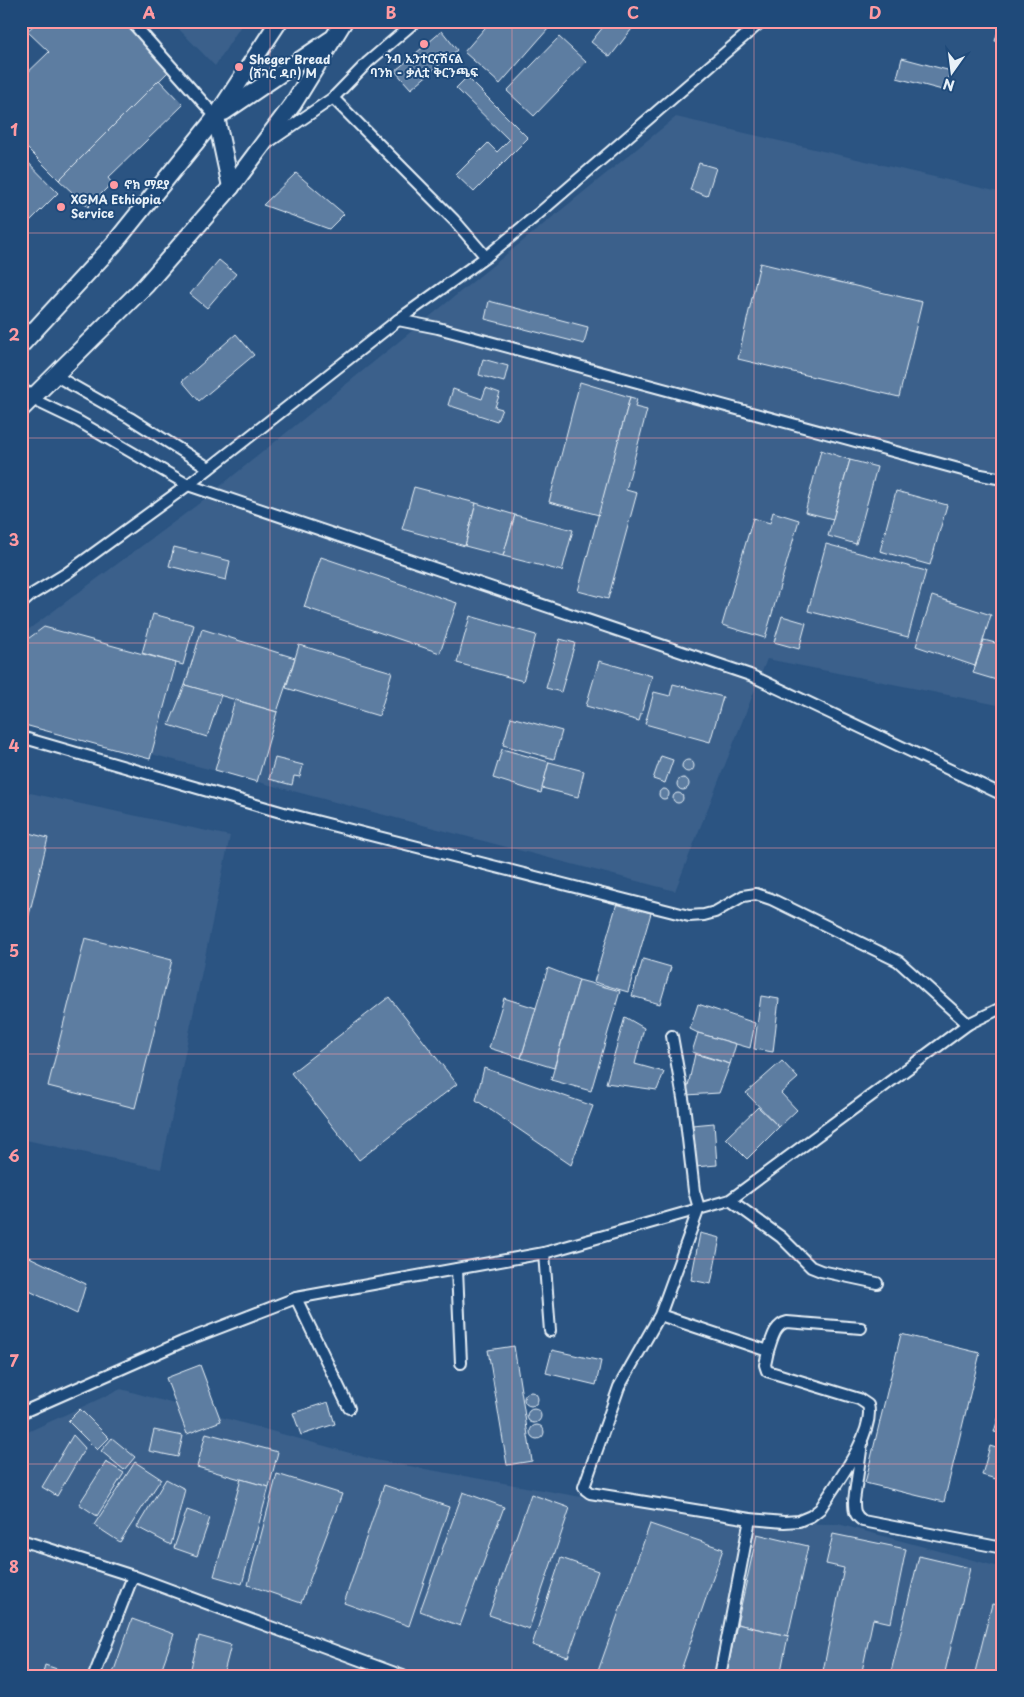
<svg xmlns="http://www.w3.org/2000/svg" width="1024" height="1697" font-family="'Playpen Sans','Noto Sans Ethiopic',sans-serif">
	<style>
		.built { fill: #3a608b }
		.building { fill: #5d7da1; stroke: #e8f1f8 }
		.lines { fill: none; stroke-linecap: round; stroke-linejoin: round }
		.street-casing { stroke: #e8f1f8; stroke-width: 14 }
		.primary-casing { stroke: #e8f1f8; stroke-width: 20 }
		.street { stroke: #1f4a7a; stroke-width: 10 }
		.primary { stroke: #1f4a7a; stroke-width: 16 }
		.grid { fill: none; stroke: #ff9aa2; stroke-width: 1; stroke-opacity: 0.55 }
		.poi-dot { fill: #ff9aa2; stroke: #1f4a7a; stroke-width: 2 }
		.labels { text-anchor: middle; stroke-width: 4; stroke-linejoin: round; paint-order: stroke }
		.poi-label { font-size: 12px; font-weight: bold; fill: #e8f1f8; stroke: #1f4a7a; text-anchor: start }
		.neatline { fill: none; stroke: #ff9aa2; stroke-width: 2 }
		.grid-label { font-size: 16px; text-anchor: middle; font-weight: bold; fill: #ff9aa2 }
	</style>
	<rect width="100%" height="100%" fill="#2b5482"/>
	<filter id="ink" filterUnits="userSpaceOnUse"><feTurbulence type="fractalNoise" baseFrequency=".02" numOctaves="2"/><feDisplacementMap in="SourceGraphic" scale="10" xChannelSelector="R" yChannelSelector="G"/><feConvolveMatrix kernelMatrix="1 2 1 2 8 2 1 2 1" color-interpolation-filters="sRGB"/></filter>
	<g filter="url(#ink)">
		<g class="built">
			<polygon points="171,21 244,21 215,66"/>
			<polygon points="676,117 1003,193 1003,706 767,659 675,891 21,720 21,635 197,505"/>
			<polygon points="21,791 230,836 161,1169 21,1139"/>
			<polygon points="121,1389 375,1460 726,1523 838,1524 1003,1568 1003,1676 21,1676 21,1435"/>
		</g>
		<g class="building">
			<polygon points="39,21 129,21 172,68 59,180 21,142 21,79 49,52 27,31"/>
			<polygon points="491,21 539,21 548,29 500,84 464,52"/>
			<polygon points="608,21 638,21 610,57 591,42"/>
			<polygon points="1001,21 1003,21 1003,43 995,41"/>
			<polygon points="442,31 457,50 411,89 395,71"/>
			<polygon points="559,37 586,62 534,116 507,91"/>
			<polygon points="902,58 951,71 946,91 897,78"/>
			<polygon points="467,77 528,138 474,192 456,175 488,143 497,152 509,140 456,88"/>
			<polygon points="159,80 183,105 108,178 112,183 88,207 59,180"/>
			<polygon points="21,155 58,193 21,230"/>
			<polygon points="699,163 716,168 707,196 690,190"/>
			<polygon points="296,173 344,214 329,229 263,205"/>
			<polygon points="219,260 236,274 207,308 190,294"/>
			<polygon points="760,263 922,302 899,397 738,359"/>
			<polygon points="489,301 588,327 584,344 485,319"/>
			<polygon points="236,334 254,355 199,401 182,381"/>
			<polygon points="483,359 508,366 504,382 479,375"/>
			<polygon points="580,382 630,397 599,515 549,502"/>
			<polygon points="486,388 500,393 495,407 502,409 497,421 448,405 453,389 482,399"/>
			<polygon points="630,397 637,399 635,407 647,410 626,490 637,493 608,599 578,591"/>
			<polygon points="821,450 850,460 833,519 805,512"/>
			<polygon points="850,460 877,467 856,544 828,536"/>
			<polygon points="414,487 476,503 465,546 402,529"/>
			<polygon points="896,491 947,505 930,565 880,551"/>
			<polygon points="476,503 515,515 503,556 465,546"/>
			<polygon points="773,512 799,520 765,638 722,625 753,518 770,523"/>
			<polygon points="515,515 573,530 562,571 503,556"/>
			<polygon points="826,544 926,571 908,637 808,611"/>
			<polygon points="174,547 230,561 226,580 169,566"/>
			<polygon points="321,557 457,603 440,653 304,607"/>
			<polygon points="932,596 991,615 975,666 916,646"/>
			<polygon points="153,614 194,625 183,665 142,653"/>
			<polygon points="470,616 536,635 523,681 457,663"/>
			<polygon points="782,616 806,623 799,649 774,642"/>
			<polygon points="44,627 176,663 150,759 21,724 21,644"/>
			<polygon points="202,629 295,658 277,712 185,685"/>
			<polygon points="560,639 575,643 561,692 546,688"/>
			<polygon points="984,640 1003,645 1003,682 973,673"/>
			<polygon points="299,645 392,672 379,716 286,688"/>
			<polygon points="599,661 652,676 639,721 586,706"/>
			<polygon points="673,684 723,697 710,742 645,724 654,692 670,696"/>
			<polygon points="185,685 221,695 207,737 169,725"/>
			<polygon points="235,700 277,712 257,782 215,770"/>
			<polygon points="511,717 562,731 554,759 503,745"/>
			<polygon points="502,749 549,762 541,793 493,778"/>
			<polygon points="661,756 673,760 665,783 653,779"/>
			<polygon points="275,758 303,765 300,777 294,776 292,785 269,779"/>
			<circle cx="688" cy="766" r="6"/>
			<polygon points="549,762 584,771 578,797 542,788"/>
			<circle cx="683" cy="784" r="6"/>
			<circle cx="664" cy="794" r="5"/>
			<circle cx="678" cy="798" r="5"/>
			<polygon points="21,831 48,838 26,927 21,925"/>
			<polygon points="617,903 651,913 628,992 594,982"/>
			<polygon points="85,938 172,960 135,1108 48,1086"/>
			<polygon points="643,959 671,967 660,1004 632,996"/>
			<polygon points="548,968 579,980 554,1068 521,1058"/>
			<polygon points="579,980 620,991 591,1091 551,1080"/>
			<polygon points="761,996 779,999 773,1052 754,1049"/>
			<polygon points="389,997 457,1084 359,1160 291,1073"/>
			<polygon points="504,998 536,1008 521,1058 489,1048"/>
			<polygon points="698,1004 755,1023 750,1048 698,1033 690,1029"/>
			<polygon points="625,1017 644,1028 635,1064 664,1072 657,1090 606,1083"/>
			<polygon points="698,1033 736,1044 730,1064 692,1052"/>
			<polygon points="695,1054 730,1064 719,1093 686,1095"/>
			<polygon points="782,1061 798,1078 781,1093 797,1110 779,1127 746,1093"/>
			<polygon points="484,1068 593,1106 571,1165 476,1100"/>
			<polygon points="758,1107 779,1127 747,1159 726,1138"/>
			<polygon points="714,1123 717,1165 695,1167 692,1125"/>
			<polygon points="700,1233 720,1238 711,1284 691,1280"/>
			<polygon points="21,1253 86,1284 77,1314 21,1287"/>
			<polygon points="901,1334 980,1353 944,1502 865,1483"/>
			<polygon points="514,1346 532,1461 507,1465 488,1350"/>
			<polygon points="552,1350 601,1361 596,1385 546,1373"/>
			<polygon points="200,1365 221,1421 187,1434 166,1378"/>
			<circle cx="531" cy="1399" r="7"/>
			<polygon points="328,1402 335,1424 301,1435 293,1413"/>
			<polygon points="80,1409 109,1438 97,1450 68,1421"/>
			<polygon points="1001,1409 1003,1410 1003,1434 994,1432"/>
			<circle cx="534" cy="1416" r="7"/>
			<circle cx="537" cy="1432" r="7"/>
			<polygon points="154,1430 183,1436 178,1457 149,1451"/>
			<polygon points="206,1433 278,1452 269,1487 197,1467"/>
			<polygon points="1003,1434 1003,1481 982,1475 990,1446 999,1449"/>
			<polygon points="73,1435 85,1448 57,1496 42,1487"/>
			<polygon points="112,1438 135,1457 124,1470 101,1451"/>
			<polygon points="106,1462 124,1473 97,1516 79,1504"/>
			<polygon points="135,1462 161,1479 120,1542 94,1525"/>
			<polygon points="277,1474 342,1494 301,1603 248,1585"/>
			<polygon points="166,1479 185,1489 171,1545 137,1527"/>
			<polygon points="241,1479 269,1487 242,1584 214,1576"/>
			<polygon points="384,1485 449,1507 409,1626 344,1603"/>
			<polygon points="463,1492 504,1507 460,1626 420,1611"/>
			<polygon points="531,1494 570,1508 529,1629 489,1615"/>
			<polygon points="187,1510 210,1518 197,1556 174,1548"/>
			<polygon points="650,1524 723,1549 679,1676 604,1676 597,1674"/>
			<polygon points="757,1534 808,1546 788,1636 737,1624"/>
			<polygon points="833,1534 906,1549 891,1623 873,1619 861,1676 822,1676 844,1568 826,1564"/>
			<polygon points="919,1556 970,1568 944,1676 890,1676"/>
			<polygon points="561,1558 598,1571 568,1657 532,1645"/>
			<polygon points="992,1604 1003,1606 1003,1676 974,1676"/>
			<polygon points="132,1619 174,1634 159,1676 112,1676"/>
			<polygon points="737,1624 788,1636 780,1676 726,1676"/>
			<polygon points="199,1636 231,1645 223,1676 189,1676"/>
			<polygon points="45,1665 75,1675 42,1676"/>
		</g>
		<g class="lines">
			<defs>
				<g id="street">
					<polyline points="131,21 216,117"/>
					<polyline points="333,98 454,220 486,257"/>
					<polyline points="270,141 333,98 368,62 416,21"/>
					<polyline points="398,320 438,328 981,475 1003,479"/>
					<polyline points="56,376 130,418 209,468"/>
					<polyline points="21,387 32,399 78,421 188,485 750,675 1003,795"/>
					<polyline points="21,604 31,595 67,573 188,485 398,320 486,257 537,215 762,21"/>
					<polyline points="21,737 284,813 689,916 704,915 715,912 743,896 756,894 771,899 898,961 968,1024"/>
					<polyline points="730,1200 781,1237 811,1267 821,1271 877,1283"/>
					<polyline points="544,1253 550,1331"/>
					<polyline points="457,1269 461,1363"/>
					<polyline points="296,1298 349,1408"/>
					<path d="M660,1315l108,36 -3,14 2,6 92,28 9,6c8,27 -33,80 -48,104l-9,7 -12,5 -15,1 -34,-3 -160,-26 -4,-3 -2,-3 35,-100 41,-72 39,-107 -5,-17 -10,-87 -12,-68"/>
					<path d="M768,1351c4,-11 6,-26 19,-29l74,6"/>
					<polyline points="21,1413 182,1342 296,1298 544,1253 730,1200 968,1024 1003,1007"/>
					<path d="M862,1443l-8,58c0,9 0,14 9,20l140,27"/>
					<polyline points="21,1540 133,1576 403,1676"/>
					<polyline points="94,1676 133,1576"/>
					<polyline points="720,1676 750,1519"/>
				</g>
				<g id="primary">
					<polyline points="224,112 330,40"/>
					<polyline points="216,117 231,187"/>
					<polyline points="21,345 113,245 216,117 279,21"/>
					<polyline points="21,409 146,285 231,187 293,104 344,21"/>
				</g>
			</defs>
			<use href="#street" class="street-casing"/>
			<use href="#primary" class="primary-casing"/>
			<use href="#street" class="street"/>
			<use href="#primary" class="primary"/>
		</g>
	</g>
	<path class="grid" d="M270,21v1655M512,21v1655M754,21v1655M21,233h982M21,438h982M21,643h982M21,848h982M21,1054h982M21,1259h982M21,1464h982"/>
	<g class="poi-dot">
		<circle cx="424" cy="44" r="5"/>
		<circle cx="239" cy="67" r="5"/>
		<circle cx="114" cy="185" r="5"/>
		<circle cx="61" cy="207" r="5"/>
	</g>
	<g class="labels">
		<g class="poi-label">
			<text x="424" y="63" text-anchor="middle">ንብ ኢንተርናሽናል<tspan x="424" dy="14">ባንክ - ቃሊቲ ቅርንጫፍ</tspan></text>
			<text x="249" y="64">Sheger Bread<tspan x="249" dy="14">(ሸገር ዳቦ) M</tspan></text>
			<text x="124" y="189">ኖክ ማደያ</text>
			<text x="71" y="204">XGMA Ethiopia<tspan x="71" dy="14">Service</tspan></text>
		</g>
	</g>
	<rect width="1024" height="1697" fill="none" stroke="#1f4a7a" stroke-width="55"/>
	<g transform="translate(952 72) rotate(194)" stroke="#1f4a7a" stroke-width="4" paint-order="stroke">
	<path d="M0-4L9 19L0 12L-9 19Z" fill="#e8f1f8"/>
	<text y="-8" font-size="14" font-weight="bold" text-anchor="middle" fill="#e8f1f8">N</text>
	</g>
	<rect x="28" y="28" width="968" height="1642" class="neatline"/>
	<g class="grid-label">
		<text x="149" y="19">A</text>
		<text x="391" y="19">B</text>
		<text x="633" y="19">C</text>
		<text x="875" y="19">D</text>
		<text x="14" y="136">1</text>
		<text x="14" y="341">2</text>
		<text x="14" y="546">3</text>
		<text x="14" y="752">4</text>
		<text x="14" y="957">5</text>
		<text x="14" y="1162">6</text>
		<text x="14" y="1367">7</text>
		<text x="14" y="1573">8</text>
	</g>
</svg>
